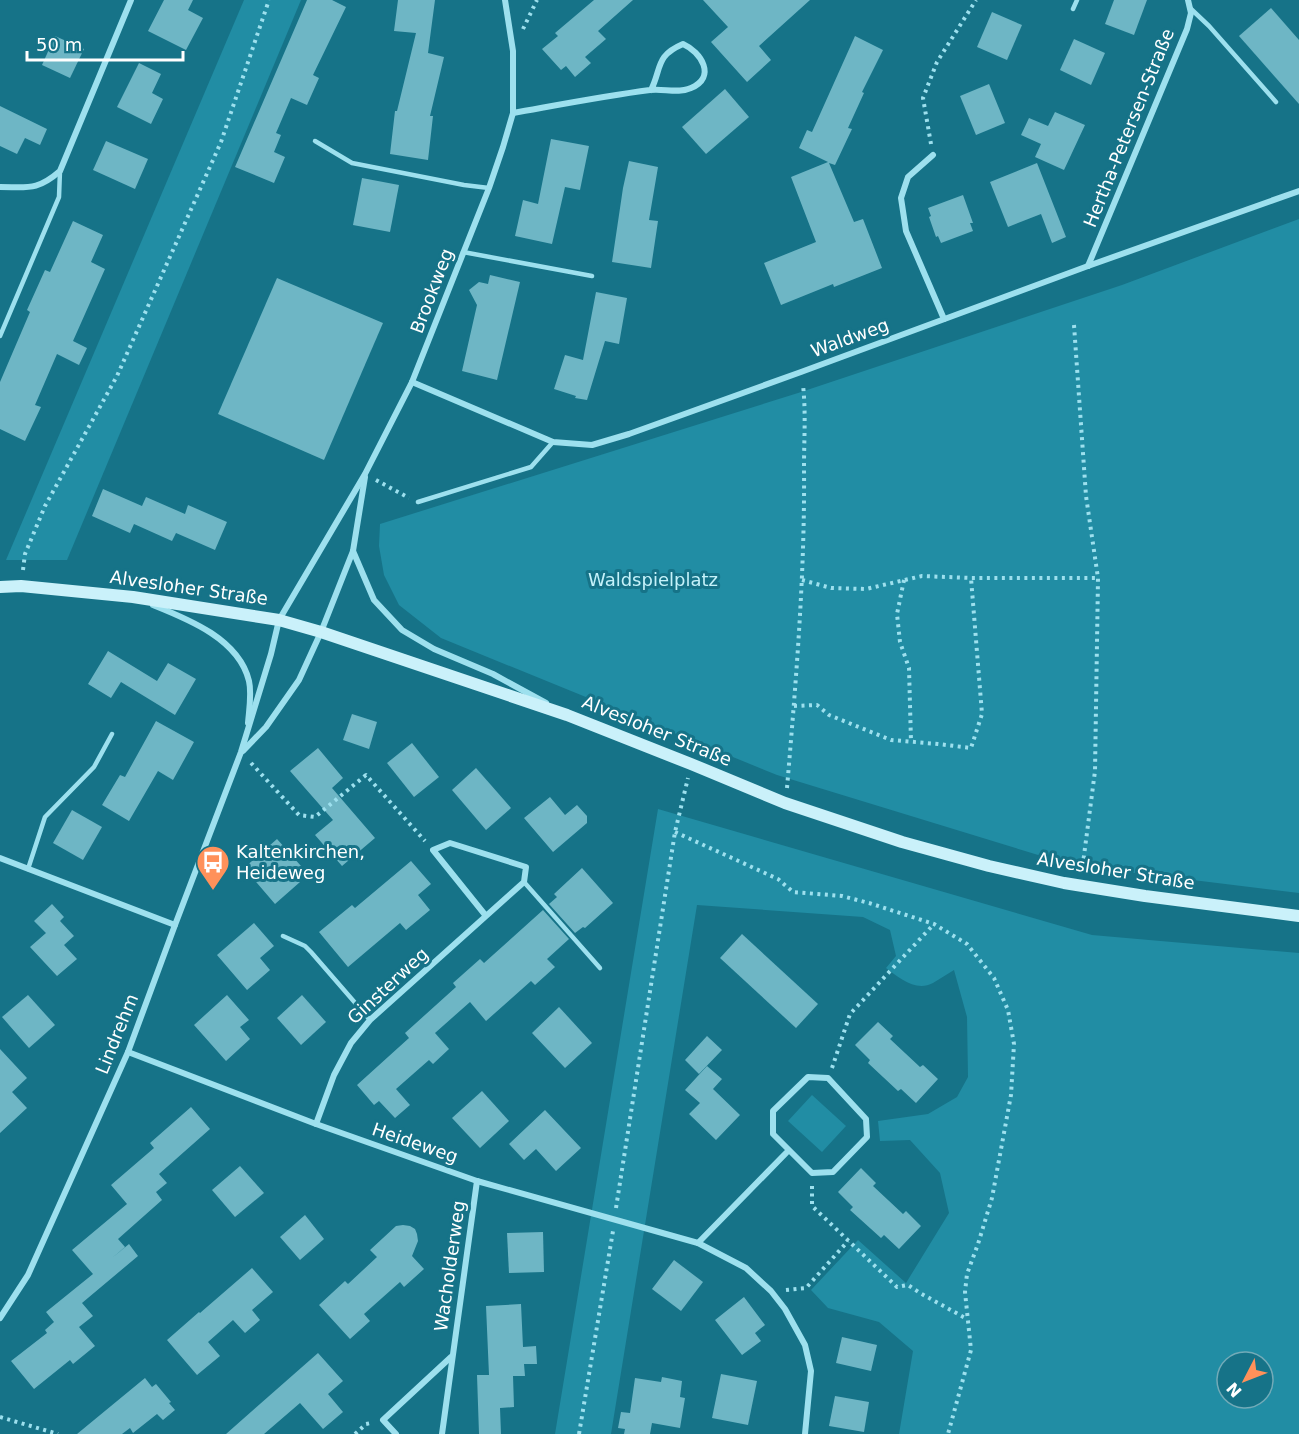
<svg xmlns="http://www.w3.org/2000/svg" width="1299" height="1434" font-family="'DejaVu Sans',sans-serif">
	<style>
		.green { fill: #218da4; fill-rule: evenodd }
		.building { fill: #6eb6c5 }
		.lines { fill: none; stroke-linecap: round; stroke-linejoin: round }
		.path { stroke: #9de0ee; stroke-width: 4; stroke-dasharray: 3 4.5; stroke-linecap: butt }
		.lane { stroke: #9de0ee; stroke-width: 4.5 }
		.street { stroke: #9de0ee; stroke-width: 6 }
		.secondary { stroke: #caf1fa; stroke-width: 12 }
		.labels { text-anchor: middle; stroke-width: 6; stroke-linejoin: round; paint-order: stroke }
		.street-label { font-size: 18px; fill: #fff; stroke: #167388 }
		.park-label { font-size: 18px; fill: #c5f2fa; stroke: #167388 }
		.poi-label { font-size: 18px; fill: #fff; stroke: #167388; text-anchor: start }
	</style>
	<rect width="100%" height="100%" fill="#167388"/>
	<g class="green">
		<polygon points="244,0 301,0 67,560 6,560"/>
		<polygon points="1299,219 1299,893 1071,865 777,775 441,638 399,605 384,575 379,546 380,524 798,393 1122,285"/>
		<path d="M658,809l434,126 207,18v481h-400l14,-83 -34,-29 -51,-14 -17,-18 47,-50 48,43 43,-70 -9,-40 -30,-33 -30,1 -2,-20 50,-7 29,-17 11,-20 -1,-60 -13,-47c-7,4 -14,9 -21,13 -17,9 -34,-5 -47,-15l10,-12 -6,-26 -27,-13 -166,-12 -86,529h-56zM1227,1362h36v36h-36z"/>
		<polygon points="812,1095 846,1126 822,1152 788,1121"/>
	</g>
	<g class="building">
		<polygon points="164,0 193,0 188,10 203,18 186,50 148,31"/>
		<polygon points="307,0 332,0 346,7 313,75 319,78 307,105 291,98 276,133 281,135 274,152 285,157 274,183 235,167"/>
		<polygon points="398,0 435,0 428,53 444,57 430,116 433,116 428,160 390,154 395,111 397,111 416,33 394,31"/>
		<polygon points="594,0 633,0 598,31 606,39 585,57 591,63 575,77 566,66 561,70 542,49 558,36 555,33"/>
		<polygon points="703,0 810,0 759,46 771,60 747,82 711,42 728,27"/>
		<polygon points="1114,0 1147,0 1134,35 1105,24"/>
		<polygon points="1271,8 1299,40 1299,104 1239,36"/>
		<polygon points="992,12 1022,25 1007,60 977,47"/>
		<polygon points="55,36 84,49 70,78 42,65"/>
		<polygon points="855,36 883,50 862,92 864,93 848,128 852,129 835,165 829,163 854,222 863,219 882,268 834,287 833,284 781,305 764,263 816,242 791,177 828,162 799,148 807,130 812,132"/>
		<polygon points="1074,39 1105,53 1091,85 1060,70"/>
		<polygon points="139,63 161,74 152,93 163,99 151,124 117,107"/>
		<polygon points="989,84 1005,123 976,135 960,96"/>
		<polygon points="725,89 749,117 706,154 682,127"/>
		<polygon points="0,106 47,129 40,145 25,138 17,154 0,146"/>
		<polygon points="1055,112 1085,125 1064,170 1035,157 1041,144 1021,135 1029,118 1048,126"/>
		<polygon points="551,139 589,146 580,190 565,187 552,244 515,236 523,200 538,204"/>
		<polygon points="106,141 148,159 135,189 93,170"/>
		<polygon points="629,161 658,167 649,220 658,221 651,268 612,262 623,188"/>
		<polygon points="1037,163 1066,237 1052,243 1041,214 1008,227 990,182"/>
		<polygon points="362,178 399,185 390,232 353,225"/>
		<polygon points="963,195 973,223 970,223 973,231 941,243 938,236 936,237 929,217 931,216 928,208"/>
		<polygon points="73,221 103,235 91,262 105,269 73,341 87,348 79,365 57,354 35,405 41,407 25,441 0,429 0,382 30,312 27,310 45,270 50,272"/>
		<polygon points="490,275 520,282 497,380 462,371 477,305 469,290 479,282 488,284"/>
		<polygon points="277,278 383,323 324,460 218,414"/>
		<polygon points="596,292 627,298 619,344 605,341 587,400 575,398 576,396 554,389 565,355 583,360"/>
		<polygon points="103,489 142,506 146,497 185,514 188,505 227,522 215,550 176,533 172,541 134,524 130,533 92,516"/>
		<polygon points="108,651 157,681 168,663 196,679 175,715 121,682 111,698 88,684"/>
		<polygon points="352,714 377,722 369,749 343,740"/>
		<polygon points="156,721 194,742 173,780 158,771 129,821 102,805 120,775 125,777"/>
		<polygon points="412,743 439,777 414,797 387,763"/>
		<polygon points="318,748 343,778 332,788 375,838 342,866 315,835 333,820 290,771"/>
		<polygon points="476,768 511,808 486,830 452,790"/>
		<polygon points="550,797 565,815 577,805 587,816 587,823 553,852 524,818"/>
		<polygon points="72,810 102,827 83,860 53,843"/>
		<polygon points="277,839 301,866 293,873 300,882 275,904 244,868"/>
		<polygon points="411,861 431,884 418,895 430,910 406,930 400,923 348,967 319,932 352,905 355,908"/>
		<polygon points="582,868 613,903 585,928 583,927 575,933 549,904 557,897 554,894"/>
		<polygon points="52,904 64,917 60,921 74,936 64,945 77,959 57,976 30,947 46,933 34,921"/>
		<polygon points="543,910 569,939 547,959 555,967 535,985 531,981 486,1021 470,1002 435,1033 449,1049 433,1064 429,1060 396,1089 410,1105 395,1118 379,1101 374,1105 357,1085 409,1038 405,1033 456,987 453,983 480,959 484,963"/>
		<polygon points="254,923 274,946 260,958 270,970 247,990 217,955"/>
		<polygon points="742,934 818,1004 796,1028 720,958"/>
		<polygon points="28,995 55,1025 29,1048 2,1017"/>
		<polygon points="227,995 249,1020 240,1027 250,1039 226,1061 194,1025"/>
		<polygon points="302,995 326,1022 301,1045 277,1018"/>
		<polygon points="559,1007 592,1043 565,1068 532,1033"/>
		<polygon points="878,1022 893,1036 890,1039 920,1067 923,1065 938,1079 916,1103 901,1089 898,1091 868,1063 870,1060 855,1045"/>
		<polygon points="707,1036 722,1050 699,1074 685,1060"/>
		<polygon points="0,1049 27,1078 12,1092 27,1108 0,1133"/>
		<polygon points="707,1066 722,1079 713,1089 740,1115 716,1140 689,1114 700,1103 685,1090"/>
		<polygon points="482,1091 509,1121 480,1148 452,1118"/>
		<polygon points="191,1107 210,1129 159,1174 167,1183 156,1192 162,1200 118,1239 125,1247 112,1258 129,1244 138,1256 82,1303 93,1316 79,1327 95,1346 73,1364 70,1360 34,1389 11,1361 47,1333 45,1330 54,1322 46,1312 93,1274 72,1250 127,1204 111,1185 154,1148 150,1143"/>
		<polygon points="545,1110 581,1148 556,1171 536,1149 524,1160 509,1144"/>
		<polygon points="240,1166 264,1193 235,1217 212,1190"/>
		<polygon points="861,1168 876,1183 873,1186 903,1214 906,1211 921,1226 899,1249 884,1235 881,1238 850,1210 853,1207 838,1192"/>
		<polygon points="305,1215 324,1239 300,1260 280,1237"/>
		<polygon points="403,1225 410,1226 415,1229 417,1234 418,1241 412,1256 424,1269 404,1287 400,1282 364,1314 370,1321 350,1339 319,1305 345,1281 348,1284 377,1257 370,1250 396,1226"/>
		<polygon points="543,1232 544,1272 509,1273 507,1233"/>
		<polygon points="674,1260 703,1282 681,1311 652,1289"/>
		<polygon points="252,1268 273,1292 252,1310 260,1320 245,1333 233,1320 208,1342 220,1356 197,1375 167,1340 199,1312 200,1313"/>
		<polygon points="744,1297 765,1325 755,1333 761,1341 742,1355 715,1320"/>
		<polygon points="521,1304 523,1347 536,1346 537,1364 524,1364 525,1376 513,1376 514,1407 500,1408 501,1434 479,1434 477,1375 489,1375 486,1306"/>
		<polygon points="842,1337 877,1345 871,1371 836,1363"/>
		<polygon points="318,1353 343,1381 328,1394 343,1412 323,1429 300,1403 264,1434 226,1434"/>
		<polygon points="721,1374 757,1381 748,1425 712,1418"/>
		<polygon points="662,1377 682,1381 680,1397 685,1398 680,1428 652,1423 650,1434 624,1434 625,1429 618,1428 621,1412 630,1413 635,1378 661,1382"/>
		<polygon points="145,1378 152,1387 156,1384 171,1402 169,1403 175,1410 163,1420 157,1414 133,1433 130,1428 122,1434 77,1434"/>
		<polygon points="835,1396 869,1402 864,1432 829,1426"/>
	</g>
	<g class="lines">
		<g class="path">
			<polyline points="523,29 537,0"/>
			<polyline points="931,144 923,98 937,62 976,0"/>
			<polyline points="1074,325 1086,496 1098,578 1095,771 1082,871"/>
			<polyline points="376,480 409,498"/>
			<polyline points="23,570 25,554 45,506 117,376 221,142 269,0"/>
			<polyline points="802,580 831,588 866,589 922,576 971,578 1098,578"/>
			<polyline points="904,580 897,614 900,642 909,668 911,742"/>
			<polyline points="794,706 817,705 829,715 891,740 938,744 971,748 982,714 971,578"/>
			<polyline points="251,763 299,815 315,817 366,775 425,841"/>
			<path d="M787,788c9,-107 18,-214 17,-321 0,-28 2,-54 -1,-82"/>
			<polyline points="675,832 778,879 793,892 842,896 869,903 934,924 967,944 994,978 1008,1010 1014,1044 1011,1095 992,1198 978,1244 967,1274 965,1292 971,1350 948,1434"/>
			<polyline points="832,1068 850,1014 934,924"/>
			<polyline points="812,1186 812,1206 897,1287 908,1285 920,1293 967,1319"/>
			<polyline points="616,1208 675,832 688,778"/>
			<polyline points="786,1290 806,1288 848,1241"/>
			<polyline points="0,1417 58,1434"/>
			<polyline points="355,1434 366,1424 371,1423"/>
			<polyline points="579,1434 613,1231"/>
		</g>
		<g class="lane">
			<polyline points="1190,8 1209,26 1276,102"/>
			<polyline points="1073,9 1077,0"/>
			<polyline points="315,141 352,163 464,185 489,188"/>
			<polyline points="463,252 592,276"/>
			<polyline points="0,336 59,197 60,171"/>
			<polyline points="418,502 531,467 553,442"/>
			<polyline points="28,869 45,817 94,767 112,734"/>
			<polyline points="524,882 600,968"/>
			<polyline points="283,936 305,946 311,952 370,1020"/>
		</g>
		<g class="street">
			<path d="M513,113c45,-8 91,-17 137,-23 13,-2 28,4 41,-2 26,-11 10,-36 -8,-44 -28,12 -21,24 -32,46"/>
			<polyline points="933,155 908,177 901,198 906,231 944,319"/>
			<path d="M0,187c28,0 37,4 60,-16l71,-171"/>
			<polyline points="1088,266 1187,29 1191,13 1188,0"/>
			<polyline points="412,382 553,442 592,445 629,434 801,372 1088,266 1299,191"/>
			<polyline points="353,551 374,600 402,630 434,649 493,674 546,703"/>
			<path d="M153,605c35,14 86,34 96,76 3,13 0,29 -1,42"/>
			<polyline points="243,751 266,727 299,680 321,632 353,551 365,477"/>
			<polyline points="0,858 175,925"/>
			<polyline points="128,1052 316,1124 477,1181 698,1243 789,1150 773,1134 773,1111 808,1077 828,1078 866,1119 867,1137 833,1172 812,1173 789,1150"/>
			<polyline points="316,1124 334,1075 351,1043 370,1020 524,882 526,867 450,843 433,850 486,916"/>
			<polyline points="698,1243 746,1268 771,1291 785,1309 805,1345 811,1371 805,1434"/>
			<polyline points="0,1318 28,1275 128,1052 175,925 241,752 271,654 279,620 365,474 412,382 489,188 503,147 513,113 513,51 505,0"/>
			<polyline points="396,1434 383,1420 451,1357"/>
			<polyline points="442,1434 477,1181"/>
		</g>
		<polyline class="secondary" points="0,587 21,586 133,597 279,620 321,632 567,715 691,764 785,803 902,842 989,866 1064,883 1145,896 1299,916"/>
	</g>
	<defs>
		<symbol id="bus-pin" viewBox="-11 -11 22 30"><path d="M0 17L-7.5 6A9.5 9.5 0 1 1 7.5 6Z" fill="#ff915a" stroke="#167388"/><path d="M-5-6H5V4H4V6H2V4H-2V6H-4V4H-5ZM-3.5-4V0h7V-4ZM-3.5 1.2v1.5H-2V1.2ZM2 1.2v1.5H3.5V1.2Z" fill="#fff"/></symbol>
	</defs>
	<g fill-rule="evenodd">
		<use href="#bus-pin" x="194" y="843" width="38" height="52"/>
	</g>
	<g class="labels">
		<g class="street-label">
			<text transform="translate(1129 128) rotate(-68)" y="6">Hertha-Petersen-Straße</text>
			<text transform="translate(432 291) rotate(-69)" y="6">Brookweg</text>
			<text transform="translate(850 338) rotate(-20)" y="6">Waldweg</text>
			<text transform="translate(189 588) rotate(8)" y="6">Alvesloher Straße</text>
			<text transform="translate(657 731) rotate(22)" y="6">Alvesloher Straße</text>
			<text transform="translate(1116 871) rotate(9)" y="6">Alvesloher Straße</text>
			<text transform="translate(388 986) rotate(-43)" y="6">Ginsterweg</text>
			<text transform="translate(117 1034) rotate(-68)" y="6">Lindrehm</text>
			<text transform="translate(415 1143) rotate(19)" y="6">Heideweg</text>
			<text transform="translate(450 1266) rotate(-82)" y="6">Wacholderweg</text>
		</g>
		<g class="park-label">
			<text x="653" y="586">Waldspielplatz</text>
		</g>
		<g class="poi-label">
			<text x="236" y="858">Kaltenkirchen,<tspan x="236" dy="21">Heideweg</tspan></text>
		</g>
	</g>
	<g transform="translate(1245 1380) rotate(228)"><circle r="28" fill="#167388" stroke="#73abb8" stroke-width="1.5"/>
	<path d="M0-4.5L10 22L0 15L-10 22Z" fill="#ff915a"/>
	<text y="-9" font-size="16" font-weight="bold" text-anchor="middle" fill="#ffffff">N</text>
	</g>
	<path d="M27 51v9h156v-9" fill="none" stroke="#ffffff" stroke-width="3"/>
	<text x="36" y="51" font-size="18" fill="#ffffff" stroke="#167388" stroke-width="4.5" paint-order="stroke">50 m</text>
</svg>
